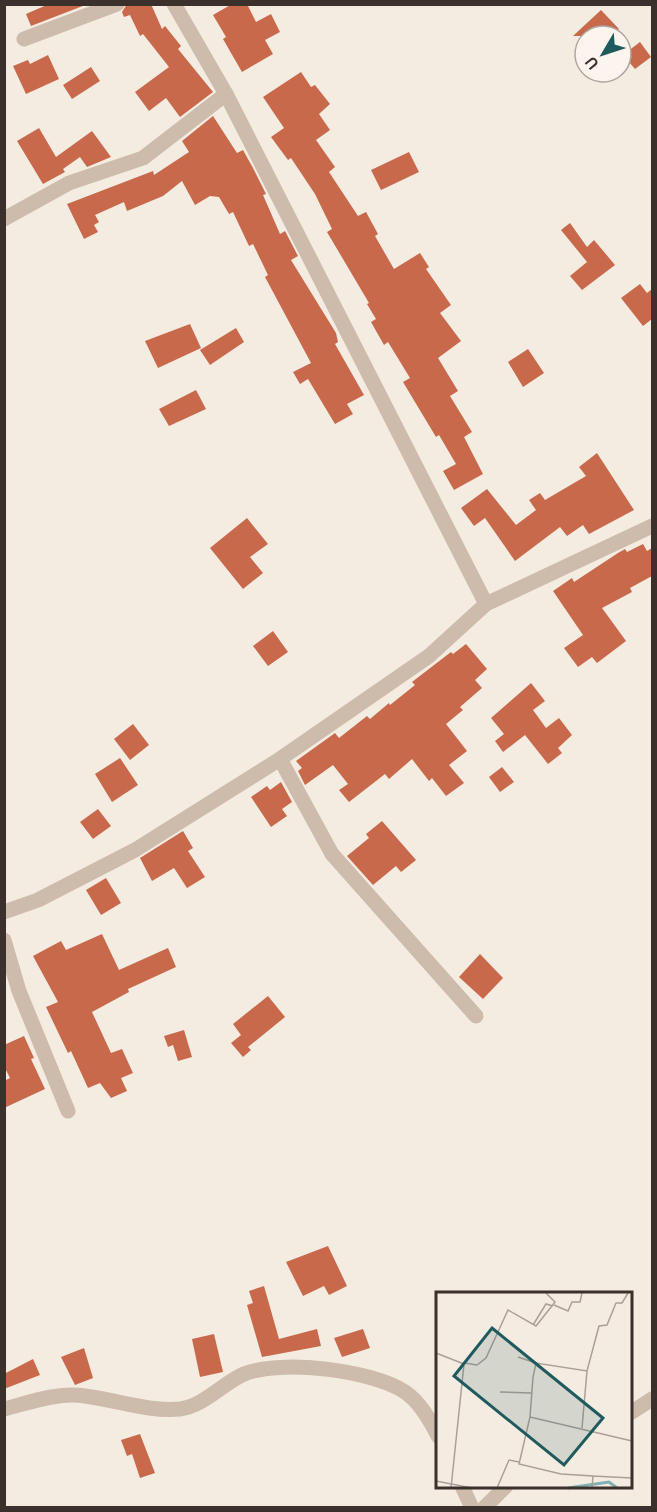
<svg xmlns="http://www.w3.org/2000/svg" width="657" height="1512" font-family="'Space Grotesk',sans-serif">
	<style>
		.building { fill: #c8694b }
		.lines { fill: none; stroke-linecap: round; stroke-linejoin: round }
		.street { stroke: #cdbbac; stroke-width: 15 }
		.inset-river { fill: none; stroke: #7fb0b2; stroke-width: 3 }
		.inset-road { fill: none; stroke: #aaa098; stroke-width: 1.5 }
		.view { fill: #1f5a5e; fill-opacity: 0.15; stroke: #1f5a5e; stroke-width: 3 }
		.inset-edge { fill: none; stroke: #3b302b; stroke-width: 3 }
	</style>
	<rect width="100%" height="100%" fill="#f4ebe1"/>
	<g class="building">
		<polygon points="49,4 88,4 31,26 26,14"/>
		<polygon points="127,4 151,4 162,29 165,26 181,46 178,49 213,92 180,117 166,98 149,111 135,92 169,67 143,34 140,36 130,15 124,17 122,12"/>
		<polygon points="232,4 247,4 256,22 271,14 280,32 265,40 273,54 242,72 223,39 226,37 213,15"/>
		<polygon points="601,10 619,29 611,36 573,36"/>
		<polygon points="640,42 651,57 635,69 623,55"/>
		<polygon points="48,55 59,79 26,94 13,66 28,60 30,64"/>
		<polygon points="91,67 100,81 72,99 63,85"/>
		<polygon points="301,72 311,87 315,85 330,104 319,114 330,130 316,140 335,167 329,172 358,216 366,212 378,234 375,236 394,269 420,253 429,267 426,269 451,305 440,313 461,341 438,358 458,391 450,396 472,432 464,437 483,474 454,490 443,471 456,464 439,435 436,437 403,382 410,378 388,342 384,345 371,322 376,319 367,304 369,303 327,232 332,229 315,194 291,158 288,160 271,137 284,128 263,97"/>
		<polygon points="213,116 237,153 243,150 253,168 266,194 263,195 280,234 285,231 298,256 291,260 336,333 338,342 335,344 364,395 347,404 353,414 335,424 308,379 300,384 293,372 311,363 265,277 268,275 253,244 249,246 233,212 229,214 219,197 210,196 195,205 182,181 163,196 127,211 124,202 95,215 99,222 94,225 98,232 84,239 67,204 153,171 154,175 189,152 182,141"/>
		<polygon points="39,128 56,157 92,131 111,157 87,167 80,157 63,169 65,172 43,184 17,141"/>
		<polygon points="409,152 419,172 381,190 371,170"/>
		<polygon points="570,223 587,247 594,240 615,265 582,290 570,276 587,262 561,230"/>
		<polygon points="640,284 647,293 652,289 652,319 643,326 621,298"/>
		<polygon points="190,324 201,348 158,368 145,341"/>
		<polygon points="236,328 244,342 210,365 200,350"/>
		<polygon points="528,349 544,373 523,387 508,362"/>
		<polygon points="196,390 206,409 169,426 159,409"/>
		<polygon points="597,453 634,510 589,534 583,525 567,536 560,527 515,561 485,518 474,526 461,508 487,489 516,525 536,510 529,500 540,493 545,500 586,476 579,467"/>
		<polygon points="247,518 268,544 250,557 263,573 243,589 210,548"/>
		<polygon points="643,544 647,551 652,548 652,576 630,588 632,592 602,608 626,641 597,663 592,657 578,667 564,648 583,635 553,591 572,578 574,582 618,553 625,549 627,552"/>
		<polygon points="273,631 288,652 268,666 253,646"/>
		<polygon points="466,644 487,669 475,680 482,688 460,707 463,710 446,724 467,751 449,765 464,783 446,796 432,778 429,781 412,759 389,779 385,774 349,802 339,790 348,784 333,765 305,785 298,771 302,768 296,761 335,733 339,738 367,716 370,719 389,703 390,705 415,685 412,682 451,652 453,654"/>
		<polygon points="531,683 545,701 533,710 546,728 559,718 572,735 558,748 562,753 548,764 525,735 503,752 495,741 504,734 491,718"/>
		<polygon points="133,724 149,745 130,760 114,739"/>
		<polygon points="120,758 138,785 112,802 95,774"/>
		<polygon points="502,767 514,782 500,792 489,777"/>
		<polygon points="281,782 292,802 282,809 287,816 271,827 251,797 267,786 270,790"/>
		<polygon points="98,809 111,826 93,839 80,822"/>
		<polygon points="382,821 416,860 401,872 396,866 373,885 347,856 369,838 366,834"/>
		<polygon points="183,831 193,848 188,851 205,877 187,888 174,868 152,881 140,858"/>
		<polygon points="106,878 121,903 101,915 86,890"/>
		<polygon points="102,934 119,970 168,948 176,967 128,989 129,992 92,1012 111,1053 122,1049 133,1073 121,1078 127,1091 111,1098 100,1083 88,1088 71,1051 68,1053 46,1007 58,1002 33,956 61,941 66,950"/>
		<polygon points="480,954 503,978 483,999 459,977"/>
		<polygon points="268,996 285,1017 248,1047 251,1050 243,1057 231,1043 241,1035 233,1024"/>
		<polygon points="184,1030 192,1057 178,1061 173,1045 168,1047 164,1036"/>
		<polygon points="24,1036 34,1058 31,1059 45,1089 4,1108 4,1081 10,1078 4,1066 4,1045"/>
		<polygon points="328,1246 347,1286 329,1295 324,1286 303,1296 286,1262"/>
		<polygon points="264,1286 279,1339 317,1329 321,1346 262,1357 247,1305 253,1303 249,1291"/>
		<polygon points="363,1329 370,1348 342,1357 334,1338"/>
		<polygon points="214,1334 223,1372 200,1377 192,1339"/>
		<polygon points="84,1348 93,1378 75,1385 61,1357"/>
		<polygon points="33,1359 40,1375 4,1389 4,1374"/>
		<polygon points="140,1434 155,1473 140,1478 132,1454 127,1456 121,1440"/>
	</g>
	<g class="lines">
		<g class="street">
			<polyline points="174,4 226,94 486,604"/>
			<polyline points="24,39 117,4"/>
			<polyline points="4,219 69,183 143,158 226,94"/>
			<polyline points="280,759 332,854 476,1016"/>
			<polyline points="4,912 38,900 135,850 280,759 429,656 486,604 652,526"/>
			<polyline points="4,940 19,991 68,1111"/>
			<path d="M4,1409c27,-7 54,-17 81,-13 32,4 63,16 95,13 24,-3 43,-26 64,-35 37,-15 128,-4 161,18 15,10 25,28 33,44"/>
			<polyline points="632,1412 652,1399"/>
			<polyline points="462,1486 472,1508"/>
			<polyline points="484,1508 506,1486"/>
		</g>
	</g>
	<g transform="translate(436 1292)">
		<rect width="196" height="196" fill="#f4ebe1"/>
		<path class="inset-river" d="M132,196l41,-6 8,6"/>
		<path class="inset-road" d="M118,13l14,6 4,-9h8l2,-9M97,33l13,-21 7,2M0,61l28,11 -13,124M82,65l18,6M28,71l13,2 9,-7 22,-48 28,16 19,-24 -9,-9M64,100l31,1M94,125l102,24M146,136l5,-57M157,184l39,2M0,189l36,7M61,196l12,-28 10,2M156,196l1,-12 -32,-2 -42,-10 11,-47 3,-40 3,-14 51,8 12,-45 8,-1 9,-22h6l6,-10"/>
		<path class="view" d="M56,36l111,90 -39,47 -110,-89z"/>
		<rect width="196" height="196" class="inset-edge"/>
	</g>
	<rect width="657" height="1512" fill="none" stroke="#3b302b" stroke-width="12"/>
	<g transform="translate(603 54) rotate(231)"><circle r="28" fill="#fbf5ee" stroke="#aea6a0" stroke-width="1.5"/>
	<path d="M0-4.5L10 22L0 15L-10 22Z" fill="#1f5a5e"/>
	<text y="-9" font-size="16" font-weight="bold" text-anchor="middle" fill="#3b302b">U</text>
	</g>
</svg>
